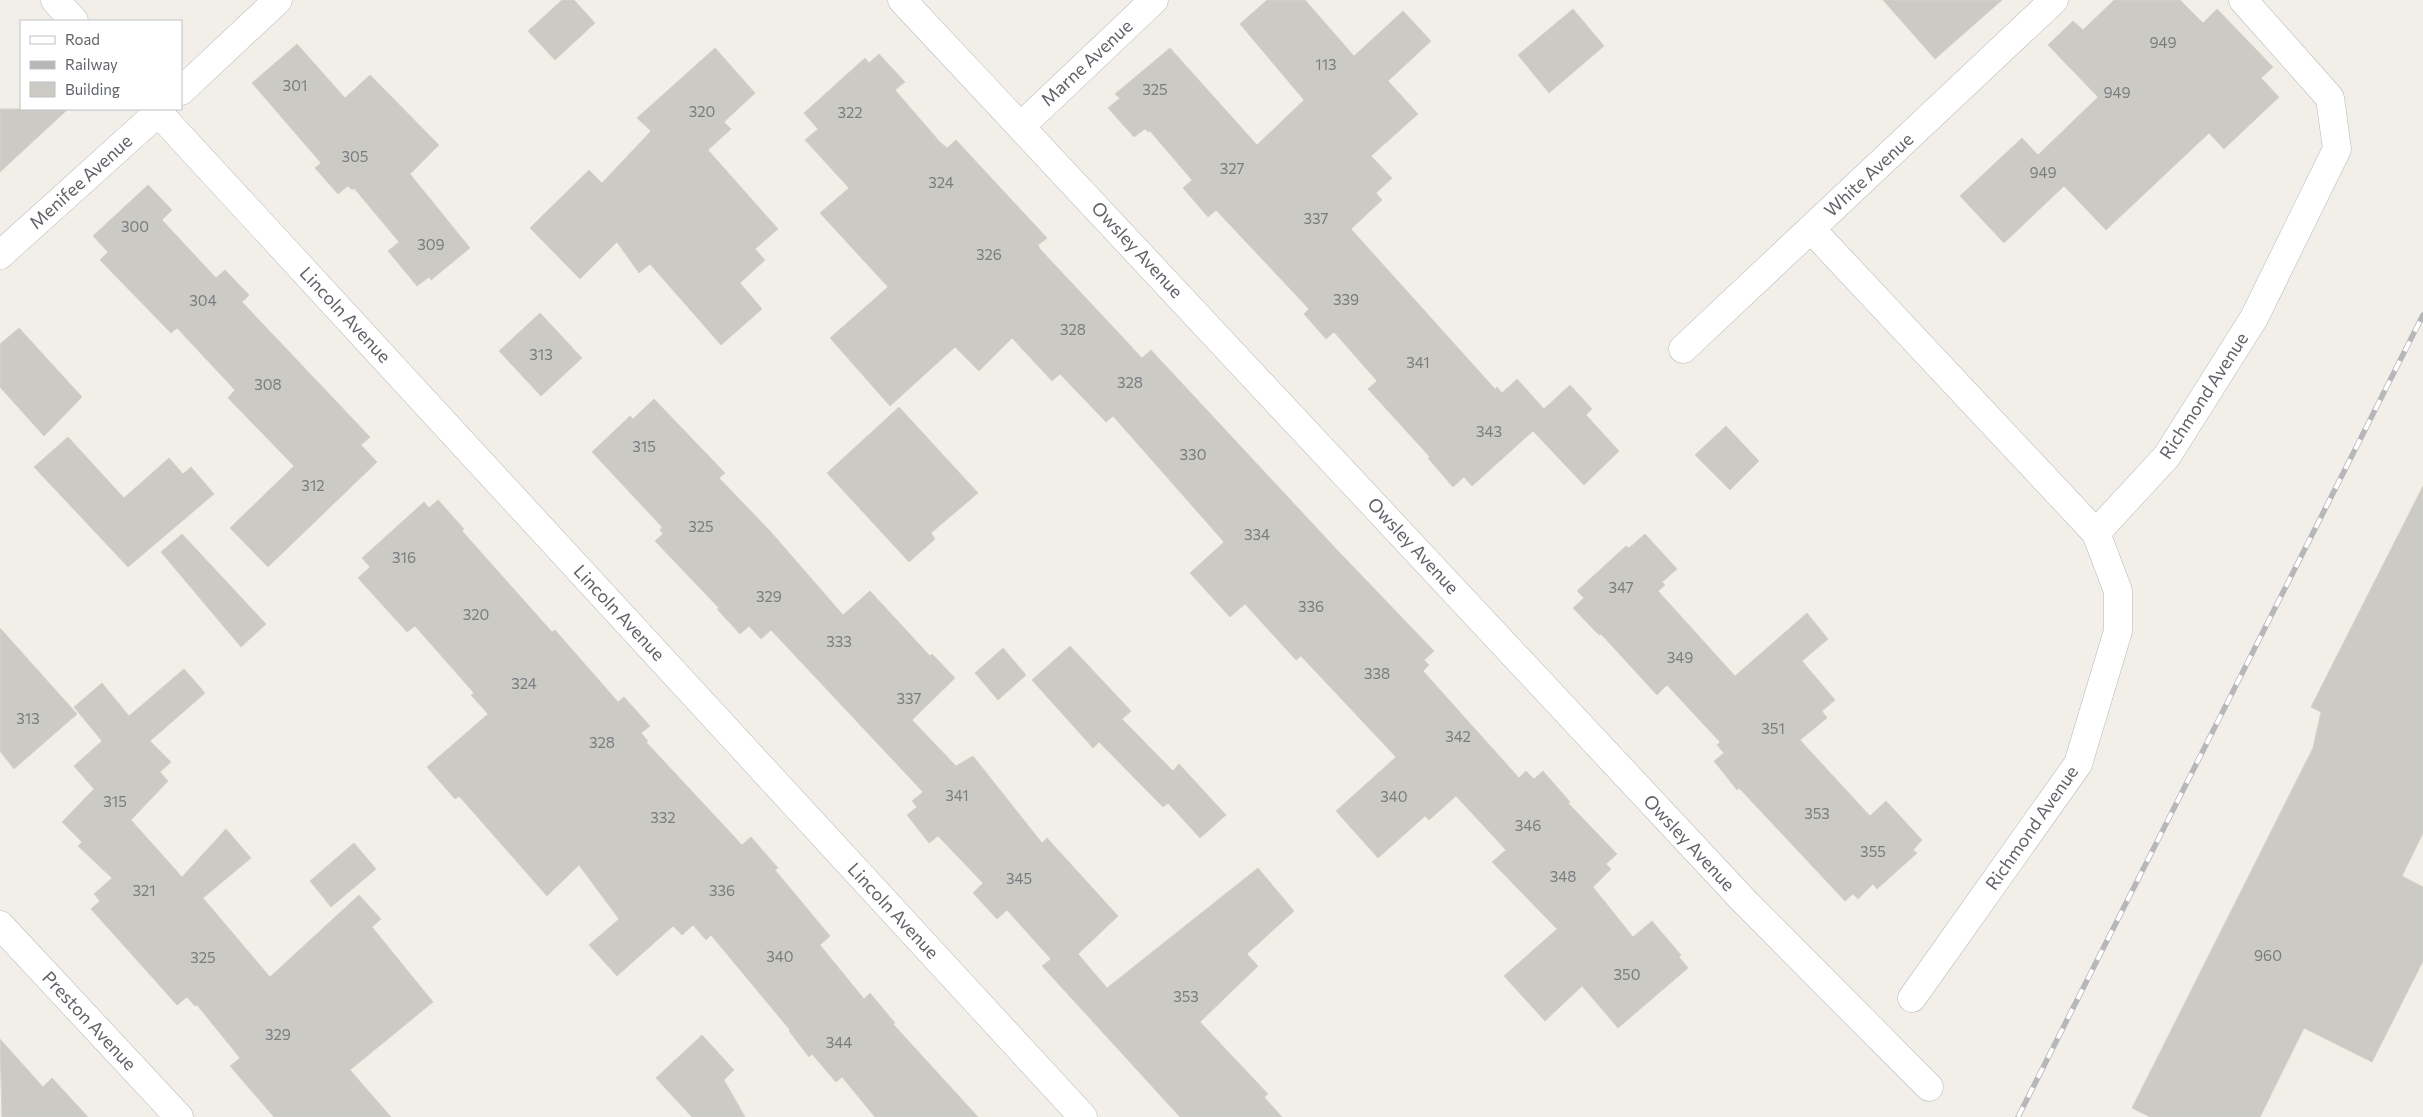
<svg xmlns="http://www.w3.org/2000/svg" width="2423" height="1117" font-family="Commissioner,sans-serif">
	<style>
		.building { fill: #cccac5; stroke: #d6d1c6 }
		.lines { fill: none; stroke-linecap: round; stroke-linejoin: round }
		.minor-casing { stroke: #b5b8bc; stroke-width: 29 }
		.minor { stroke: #fff; stroke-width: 28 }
		.rail-casing { stroke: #b6b7b8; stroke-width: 5.5 }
		.rail { stroke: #fff; stroke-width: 4; stroke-dasharray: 11; stroke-linecap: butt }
		.labels { text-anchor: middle; stroke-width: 4.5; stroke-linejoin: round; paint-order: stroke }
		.number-label { font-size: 15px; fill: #7a7d7f }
		.street-label { font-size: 18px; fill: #5f6368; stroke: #fff }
	</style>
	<rect width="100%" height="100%" fill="#f1efe8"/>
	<g class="building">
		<polygon points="562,0 574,0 595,23 555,60 528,31"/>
		<polygon points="1267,0 1305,0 1354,56 1403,11 1431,41 1388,81 1418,114 1371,156 1392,178 1376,193 1382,200 1351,229 1495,389 1497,387 1502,393 1517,379 1544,409 1570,385 1592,409 1586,415 1619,451 1584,485 1533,431 1472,486 1464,477 1453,487 1428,458 1430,457 1368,389 1377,381 1334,332 1326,339 1304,314 1309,309 1216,210 1208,217 1183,188 1192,180 1150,131 1148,132 1145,129 1134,137 1108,108 1120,98 1115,94 1170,48 1257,145 1304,100 1240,24"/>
		<polygon points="1883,0 2002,0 1935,59"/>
		<polygon points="2114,0 2180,0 2203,23 2217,9 2273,67 2261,78 2279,97 2224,149 2209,133 2106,230 2064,186 2004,243 1960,196 2022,138 2038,155 2098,97 2048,45 2073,21 2083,30"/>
		<polygon points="1573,9 1604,46 1549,93 1518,55"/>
		<polygon points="297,44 345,98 370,75 439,145 410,174 470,248 431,280 429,277 417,286 388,251 399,242 354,188 352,190 348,186 338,194 315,168 321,163 252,83"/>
		<polygon points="715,48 755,93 724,122 731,129 708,150 778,229 755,249 765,260 740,283 762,309 721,345 650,264 639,273 617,242 580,279 530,228 589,170 602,183 651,131 637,118"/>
		<polygon points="879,54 905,82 895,90 939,141 947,148 956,140 1047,238 1038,245 1040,249 1142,358 1151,350 1339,552 1434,651 1424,660 1429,665 1423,671 1519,778 1526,771 1534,779 1543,771 1570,802 1568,803 1617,854 1606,864 1611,869 1593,887 1633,937 1652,921 1681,955 1679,957 1688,968 1618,1028 1582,986 1545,1021 1504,976 1557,929 1492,862 1506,850 1456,796 1429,820 1425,816 1378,858 1336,811 1396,757 1301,656 1296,660 1245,604 1230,617 1190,573 1224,542 1113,416 1106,422 1060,374 1052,381 1012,338 979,371 955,347 890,406 830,338 888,287 820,213 849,188 805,140 818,129 804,113 865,58 869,63"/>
		<polygon points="0,109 68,109 0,172"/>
		<polygon points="148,185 172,210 162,220 216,278 225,270 249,295 242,302 370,437 361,445 377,462 268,567 230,528 294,466 228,398 235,390 177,328 171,333 100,260 108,252 93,236"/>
		<polygon points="540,313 582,358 541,396 499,351"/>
		<polygon points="19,328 82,397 44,436 0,387 0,344"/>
		<polygon points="654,399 725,473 719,478 770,531 843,615 870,591 930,656 932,654 955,678 912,720 956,766 973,756 1042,843 1047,838 1118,916 1078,954 1107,988 1258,868 1294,911 1247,954 1258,966 1200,1022 1268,1094 1264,1097 1282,1117 1180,1117 1042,966 1051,959 1007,910 997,919 973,893 983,883 938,836 929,843 907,815 917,807 912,801 923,792 771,630 761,639 749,626 740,634 717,609 719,608 655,541 663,534 660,530 662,527 592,452 630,416 633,419"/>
		<polygon points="899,407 978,493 931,533 935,539 909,562 827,473"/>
		<polygon points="1726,426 1759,461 1730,490 1695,455"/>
		<polygon points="68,437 124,498 169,458 183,474 191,467 214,494 128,567 34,467"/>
		<polygon points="2423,486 2423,833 2402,876 2423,887 2423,961 2372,1062 2304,1028 2260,1117 2150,1117 2132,1108 2313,748 2321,712 2311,707"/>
		<polygon points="438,500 464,529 462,531 552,632 555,630 618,702 624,697 650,726 641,733 648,741 646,742 742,845 751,837 778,868 775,870 830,936 820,945 864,999 870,993 895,1023 893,1024 978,1117 875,1117 842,1077 836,1082 812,1054 809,1057 789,1031 790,1030 711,935 706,940 693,925 682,935 673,926 617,976 589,945 619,919 579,865 547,896 459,796 455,799 427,767 488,714 471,695 474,693 415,626 407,632 358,578 370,567 362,558 424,502 429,508"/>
		<polygon points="182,534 266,624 241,647 161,552"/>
		<polygon points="1645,534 1677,569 1662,582 1665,585 1658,591 1735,676 1807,613 1828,639 1802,661 1835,700 1822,711 1827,718 1800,740 1870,816 1886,801 1922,840 1913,850 1917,853 1877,889 1873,884 1858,899 1853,894 1845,901 1739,788 1737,790 1714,761 1724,753 1717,745 1720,742 1667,685 1657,695 1601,634 1599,635 1573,608 1584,598 1577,591 1626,546 1629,548"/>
		<polygon points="0,628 77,714 14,769 0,751"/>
		<polygon points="1070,646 1131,711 1122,719 1173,771 1179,764 1226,815 1200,838 1168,803 1163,807 1099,742 1093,748 1032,680"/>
		<polygon points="1003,648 1026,675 998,700 975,673"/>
		<polygon points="184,669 205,693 150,741 171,762 160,772 168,781 131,820 182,877 226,829 251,858 203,898 270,977 359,895 381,919 372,927 433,1002 350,1070 391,1117 274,1117 230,1066 240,1058 197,1005 195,1006 187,997 177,1005 91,909 100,901 94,894 112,878 78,846 82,842 62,822 94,789 74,766 102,741 74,707 102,683 129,716"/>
		<polygon points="354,843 376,869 331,907 310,881"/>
		<polygon points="702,1035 734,1070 724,1080 745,1117 692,1117 656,1078"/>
		<polygon points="0,1039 43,1087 52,1078 88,1117 2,1117"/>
	</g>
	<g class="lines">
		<defs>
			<g id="minor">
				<polyline points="55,0 74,21"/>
				<polyline points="902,0 1745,902 1929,1087"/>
				<polyline points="181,91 278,0"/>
				<polyline points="155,109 1083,1117"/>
				<polyline points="1021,126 1154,0"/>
				<polyline points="1811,229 2096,533 2118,591 2118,631 2078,764 1912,998"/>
				<polyline points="0,255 162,109"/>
				<polyline points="1683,349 2054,0"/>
				<polyline points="2096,533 2167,456 2254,318 2337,149 2330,98 2243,0"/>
				<polyline points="0,925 179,1117"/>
			</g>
		</defs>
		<use href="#minor" class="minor-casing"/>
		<use href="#minor" class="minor"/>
		<defs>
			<polyline id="rail" points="2018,1117 2423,315"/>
		</defs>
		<use href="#rail" class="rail-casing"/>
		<use href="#rail" class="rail"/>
	</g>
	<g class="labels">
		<g class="number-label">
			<text x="2163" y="48">949</text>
			<text x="1326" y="70">113</text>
			<text x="295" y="91">301</text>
			<text x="1155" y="95">325</text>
			<text x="2117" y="98">949</text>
			<text x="702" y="117">320</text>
			<text x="850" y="118">322</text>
			<text x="355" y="162">305</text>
			<text x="1232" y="174">327</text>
			<text x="2043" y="178">949</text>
			<text x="941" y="188">324</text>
			<text x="1316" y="224">337</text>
			<text x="135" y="232">300</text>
			<text x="431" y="250">309</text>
			<text x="989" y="260">326</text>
			<text x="1346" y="305">339</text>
			<text x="203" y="306">304</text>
			<text x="1073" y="335">328</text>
			<text x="541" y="360">313</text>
			<text x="1418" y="368">341</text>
			<text x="1130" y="388">328</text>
			<text x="268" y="390">308</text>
			<text x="1489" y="437">343</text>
			<text x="644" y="452">315</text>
			<text x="1193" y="460">330</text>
			<text x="313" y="491">312</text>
			<text x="701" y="532">325</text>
			<text x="1257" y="540">334</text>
			<text x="404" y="563">316</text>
			<text x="1621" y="593">347</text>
			<text x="769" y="602">329</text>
			<text x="1311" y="612">336</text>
			<text x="476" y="620">320</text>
			<text x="839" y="647">333</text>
			<text x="1680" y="663">349</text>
			<text x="1377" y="679">338</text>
			<text x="524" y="689">324</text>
			<text x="909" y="704">337</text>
			<text x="28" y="724">313</text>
			<text x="1773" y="734">351</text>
			<text x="1458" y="742">342</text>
			<text x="602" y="748">328</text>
			<text x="957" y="801">341</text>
			<text x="1394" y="802">340</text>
			<text x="115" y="807">315</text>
			<text x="1817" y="819">353</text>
			<text x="663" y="823">332</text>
			<text x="1528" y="831">346</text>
			<text x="1873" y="857">355</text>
			<text x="1563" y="882">348</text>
			<text x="1019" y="884">345</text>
			<text x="144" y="896">321</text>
			<text x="722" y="896">336</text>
			<text x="2268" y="961">960</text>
			<text x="780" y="962">340</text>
			<text x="203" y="963">325</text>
			<text x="1627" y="980">350</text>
			<text x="1186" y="1002">353</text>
			<text x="278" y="1040">329</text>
			<text x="839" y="1048">344</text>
		</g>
		<g class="street-label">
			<text transform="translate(1087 63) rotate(-43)" y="6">Marne Avenue</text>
			<text transform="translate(1869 175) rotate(-43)" y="6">White Avenue</text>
			<text transform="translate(81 182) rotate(-42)" y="6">Menifee Avenue</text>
			<text transform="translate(1137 250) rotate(47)" y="6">Owsley Avenue</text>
			<text transform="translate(345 315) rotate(47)" y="6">Lincoln Avenue</text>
			<text transform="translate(2204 396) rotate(-57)" y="6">Richmond Avenue</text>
			<text transform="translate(1413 546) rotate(47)" y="6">Owsley Avenue</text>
			<text transform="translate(619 613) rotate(47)" y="6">Lincoln Avenue</text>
			<text transform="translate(2032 828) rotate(-55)" y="6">Richmond Avenue</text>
			<text transform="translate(1689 843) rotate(47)" y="6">Owsley Avenue</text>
			<text transform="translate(893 911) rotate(47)" y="6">Lincoln Avenue</text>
			<text transform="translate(89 1021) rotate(47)" y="6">Preston Avenue</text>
		</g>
	</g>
	<rect x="20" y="20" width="162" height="90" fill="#ffffff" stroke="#bfc1c3"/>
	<rect x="30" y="36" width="25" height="8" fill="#ffffff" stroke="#bfc1c3"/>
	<text x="65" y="45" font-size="15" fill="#5f6368">Road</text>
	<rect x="30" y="61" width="25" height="8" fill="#b6b7b8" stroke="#bfc1c3"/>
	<text x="65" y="70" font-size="15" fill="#5f6368">Railway</text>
	<rect x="30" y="82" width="25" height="15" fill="#cccac5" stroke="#bfc1c3"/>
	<text x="65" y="95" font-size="15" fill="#5f6368">Building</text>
</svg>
